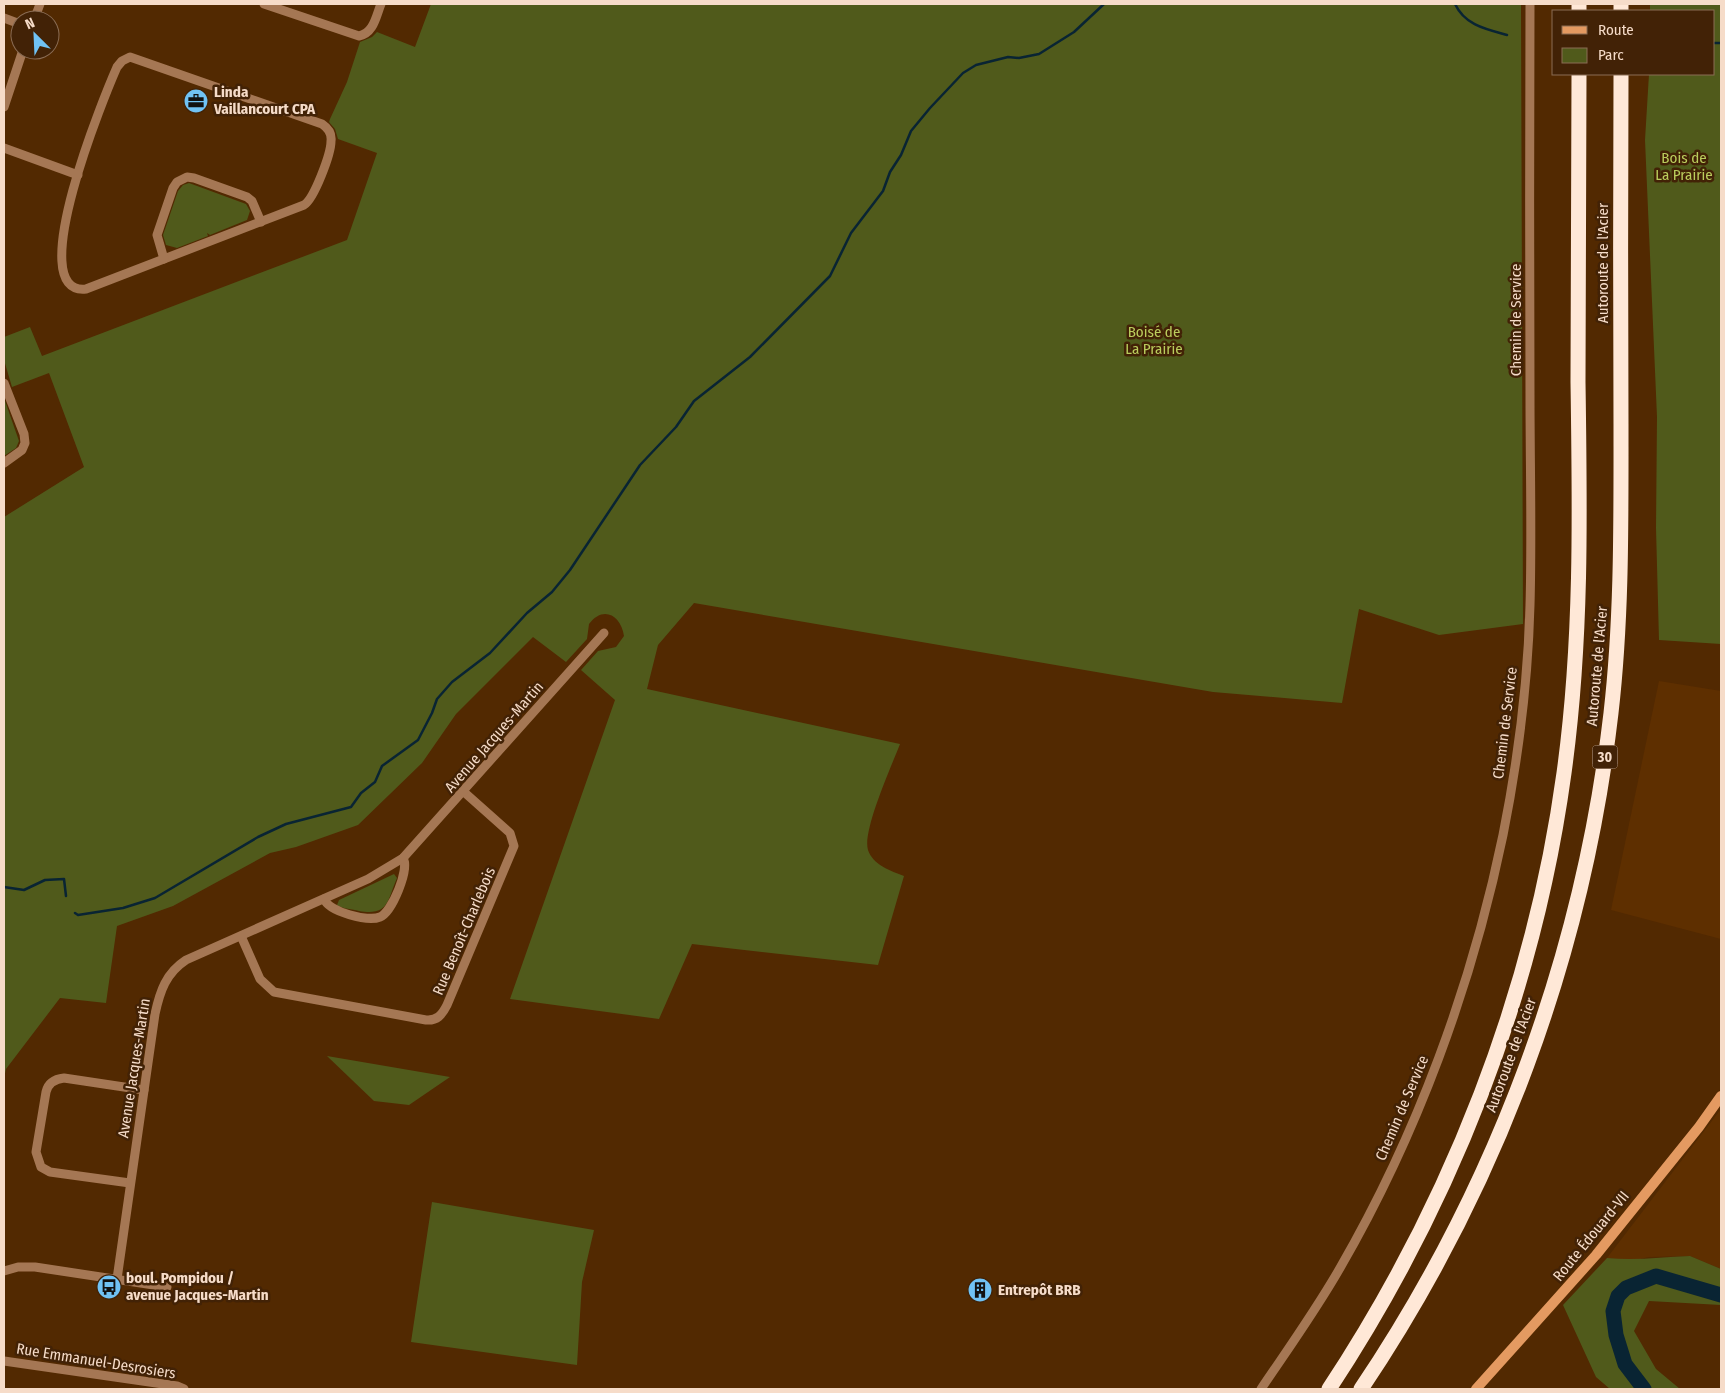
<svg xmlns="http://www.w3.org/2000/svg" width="1725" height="1393" font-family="'Fira Sans Condensed',sans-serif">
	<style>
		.built { fill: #5e2f00 }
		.green { fill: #505a1b }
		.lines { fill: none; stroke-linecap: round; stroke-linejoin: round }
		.stream { stroke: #092433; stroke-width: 2.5 }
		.river { stroke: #092433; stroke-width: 15 }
		.street { stroke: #a57754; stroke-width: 9 }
		.secondary { stroke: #e49a61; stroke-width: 10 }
		.highway { stroke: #ffe8d7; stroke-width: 15 }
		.labels { text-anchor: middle; stroke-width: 5; stroke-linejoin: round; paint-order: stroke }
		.shield { fill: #422206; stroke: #c0a48e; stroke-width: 1 }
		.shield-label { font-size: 14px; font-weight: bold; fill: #f6dcc9 }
		.poi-label { font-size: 15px; font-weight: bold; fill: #f6dcc9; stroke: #422206; text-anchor: start }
		.park-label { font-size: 15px; fill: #bacd5d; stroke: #422206 }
		.street-label { font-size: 15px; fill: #f6dcc9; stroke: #422206 }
	</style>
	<rect width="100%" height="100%" fill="#522901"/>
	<g class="built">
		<polygon points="1659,681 1721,691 1721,939 1611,910"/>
		<polygon points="1721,1109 1721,1269 1690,1256 1649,1257 1632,1261 1607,1258"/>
	</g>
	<g class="green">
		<path d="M431,4h1090l2,620 -84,11 -80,-26 -17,94 -129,-11 -519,-89 -36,42 -11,44 253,55c-8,21 -38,87 -32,106 5,15 23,21 36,26l-26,89 -186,-21 -33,75 -149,-20 105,-299 -34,-30 17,-19 18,-4 8,-11c-3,-21 -21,-31 -35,-12l-2,15 -21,23 -33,-25 -77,77 -34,49 -64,62 -62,22 -26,6 -97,53 -56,20 -11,77 -46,-5 -54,71 -2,9v-561l80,-50 -35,-94 -37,14 -8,-27v-23l26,-10 12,29 305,-116 30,-87 -39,-14 -3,-10 -6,-7 1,-3 17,-37 13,-40 12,-5 5,-5 38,15z"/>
		<polygon points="1650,4 1721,4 1721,644 1659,640 1656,528 1657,417 1645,140 1649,74 1714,74 1714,11 1650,11"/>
		<polygon points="189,183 246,204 250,211 247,220 210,235 207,233 208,236 177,248 166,245 163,235 178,191 183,185"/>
		<polygon points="4,398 19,441 16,448 4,456"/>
		<path d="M394,874l3,4c-10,23 -8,38 -38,33 -7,-2 -16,-2 -22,-6l2,-5z"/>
		<polygon points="327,1056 450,1077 409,1105 374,1101"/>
		<polygon points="432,1202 594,1230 582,1282 577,1365 411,1342"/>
		<path d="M1690,1256l31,13v36l-72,-4 -15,30 22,38 24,20h-70l-14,-12 -33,-72 44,-47c28,3 55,-1 83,-2z"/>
	</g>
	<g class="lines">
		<g class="stream">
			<path d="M1455,4c10,21 30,25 52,31"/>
			<polyline points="1714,43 1721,43"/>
			<polyline points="4,887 24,890 45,880 64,879 66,896"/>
			<polyline points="75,913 78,915 123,908 155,898 258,837 286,824 351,807 361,793 375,782 382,766 418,740 432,713 437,699 452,682 490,653 527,613 552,592 570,570 640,465 676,427 694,401 750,357 830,276 851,233 883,191 890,172 901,155 911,131 930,108 963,73 976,65 1008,57 1019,58 1039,54 1074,32 1104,4"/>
		</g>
		<polyline class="river" points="1644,1389 1625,1364 1616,1335 1613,1311 1618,1296 1626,1288 1656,1276 1721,1295"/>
		<g class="street">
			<path d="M264,4l95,32c15,-3 17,-20 22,-32"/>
			<polyline points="4,18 20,24"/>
			<polyline points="34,20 40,4"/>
			<path d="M130,57l192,67c6,4 10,9 9,17 0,13 -17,58 -27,64l-218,84c-65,7 20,-197 31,-222l5,-6z"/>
			<polyline points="4,107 23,50"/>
			<polyline points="4,148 78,175"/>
			<polyline points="164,259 157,235 173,188 177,182 187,177 194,178 247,197 252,201 261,222"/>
			<polyline points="4,383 24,434 25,443 22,450 4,463"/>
			<path d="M324,899c5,13 44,23 56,18 12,-5 30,-48 23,-59"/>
			<path d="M241,936l19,43 14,13 152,28c11,1 16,-5 21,-15l67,-159 -4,-13 -46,-41"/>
			<path d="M130,1183l-80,-11 -9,-5 -5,-15 10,-60c2,-9 9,-13 18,-14l80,12"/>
			<polyline points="4,1271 18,1267 35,1267 167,1287"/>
			<path d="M117,1279l38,-265c5,-23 11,-41 31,-54l182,-81 35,-21 201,-225"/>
			<polyline points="4,1361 177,1386 184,1389"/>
			<path d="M1261,1389c27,-40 55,-79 79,-121 77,-133 132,-283 163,-433 15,-75 25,-153 27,-230 2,-70 0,-140 0,-210 -1,-130 0,-261 0,-391"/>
		</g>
		<polyline class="secondary" points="1476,1389 1596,1255 1699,1127 1721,1096"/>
		<g class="highway">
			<polyline points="1579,4 1579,11"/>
			<polyline points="1621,11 1621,4"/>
			<path d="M1329,1389c122,-185 205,-396 235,-616 18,-130 16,-260 14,-391 0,-102 1,-205 1,-308"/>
			<path d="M1361,1389c136,-202 222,-434 250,-676 11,-96 10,-192 10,-289 -1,-117 0,-233 0,-350"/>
		</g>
	</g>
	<defs>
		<symbol id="office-disc" viewBox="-11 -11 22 22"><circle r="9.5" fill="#70c2f4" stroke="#422206"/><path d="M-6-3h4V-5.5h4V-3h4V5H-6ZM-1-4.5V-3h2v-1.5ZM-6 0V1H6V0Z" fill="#111"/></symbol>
		<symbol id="bus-disc" viewBox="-11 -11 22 22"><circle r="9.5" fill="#70c2f4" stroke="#422206"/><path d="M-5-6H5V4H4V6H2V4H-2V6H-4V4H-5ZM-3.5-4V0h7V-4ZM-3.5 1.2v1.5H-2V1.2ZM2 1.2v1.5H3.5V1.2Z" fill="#111"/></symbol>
		<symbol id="building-disc" viewBox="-11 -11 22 22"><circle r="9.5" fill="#70c2f4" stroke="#422206"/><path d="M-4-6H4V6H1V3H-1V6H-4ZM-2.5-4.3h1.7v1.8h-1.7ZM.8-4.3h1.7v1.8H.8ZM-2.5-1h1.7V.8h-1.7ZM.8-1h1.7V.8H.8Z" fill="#111"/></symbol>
	</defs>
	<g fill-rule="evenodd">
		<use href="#office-disc" x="182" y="87" width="28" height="28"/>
		<use href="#bus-disc" x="95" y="1273" width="28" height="28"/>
		<use href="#building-disc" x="966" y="1276" width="28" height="28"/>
	</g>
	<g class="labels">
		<rect class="shield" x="1592.5" y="745.5" width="25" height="23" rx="4"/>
		<g class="shield-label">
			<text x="1605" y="762">30</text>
		</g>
		<g class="poi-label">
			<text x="214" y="97">Linda<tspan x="214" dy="17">Vaillancourt CPA</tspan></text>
			<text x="126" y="1283">boul. Pompidou /<tspan x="126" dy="17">avenue Jacques-Martin</tspan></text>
			<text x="998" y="1295">Entrepôt BRB</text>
		</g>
		<g class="park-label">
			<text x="1684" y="163">Bois de<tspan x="1684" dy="17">La Prairie</tspan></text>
			<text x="1154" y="337">Boisé de<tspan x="1154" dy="17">La Prairie</tspan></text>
		</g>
		<g class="street-label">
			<text transform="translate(1603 263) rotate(-90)" y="5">Autoroute de l'Acier</text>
			<text transform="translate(1516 320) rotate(-90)" y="5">Chemin de Service</text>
			<text transform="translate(1597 666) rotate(-85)" y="5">Autoroute de l'Acier</text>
			<text transform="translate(1505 723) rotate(-83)" y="5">Chemin de Service</text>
			<text transform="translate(494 737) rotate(-49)" y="5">Avenue Jacques-Martin</text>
			<text transform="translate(464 931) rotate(-67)" y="5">Rue Benoît-Charlebois</text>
			<text transform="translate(1511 1055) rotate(-70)" y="5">Autoroute de l'Acier</text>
			<text transform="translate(134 1068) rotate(-81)" y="5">Avenue Jacques-Martin</text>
			<text transform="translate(1402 1108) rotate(-67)" y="5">Chemin de Service</text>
			<text transform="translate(1591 1236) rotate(-51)" y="5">Route Édouard-VII</text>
			<text transform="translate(96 1361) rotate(9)" y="5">Rue Emmanuel-Desrosiers</text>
		</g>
	</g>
	<rect width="1725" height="1393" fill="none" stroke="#f6dcc9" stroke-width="10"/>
	<rect x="1552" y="10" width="162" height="65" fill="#422206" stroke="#8a6c54"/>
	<rect x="1562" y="26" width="25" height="8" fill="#e49a61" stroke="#8a6c54"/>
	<text x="1598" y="35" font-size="15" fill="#f6dcc9">Route</text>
	<rect x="1562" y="48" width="25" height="15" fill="#505a1b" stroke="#8a6c54"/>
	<text x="1598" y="60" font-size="15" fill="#f6dcc9">Parc</text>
	<g transform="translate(35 35) rotate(336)"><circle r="24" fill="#422206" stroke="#8a6c54"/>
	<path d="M0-4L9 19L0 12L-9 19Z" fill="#70c2f4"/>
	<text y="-8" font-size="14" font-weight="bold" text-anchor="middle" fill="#f6dcc9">N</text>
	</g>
</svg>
